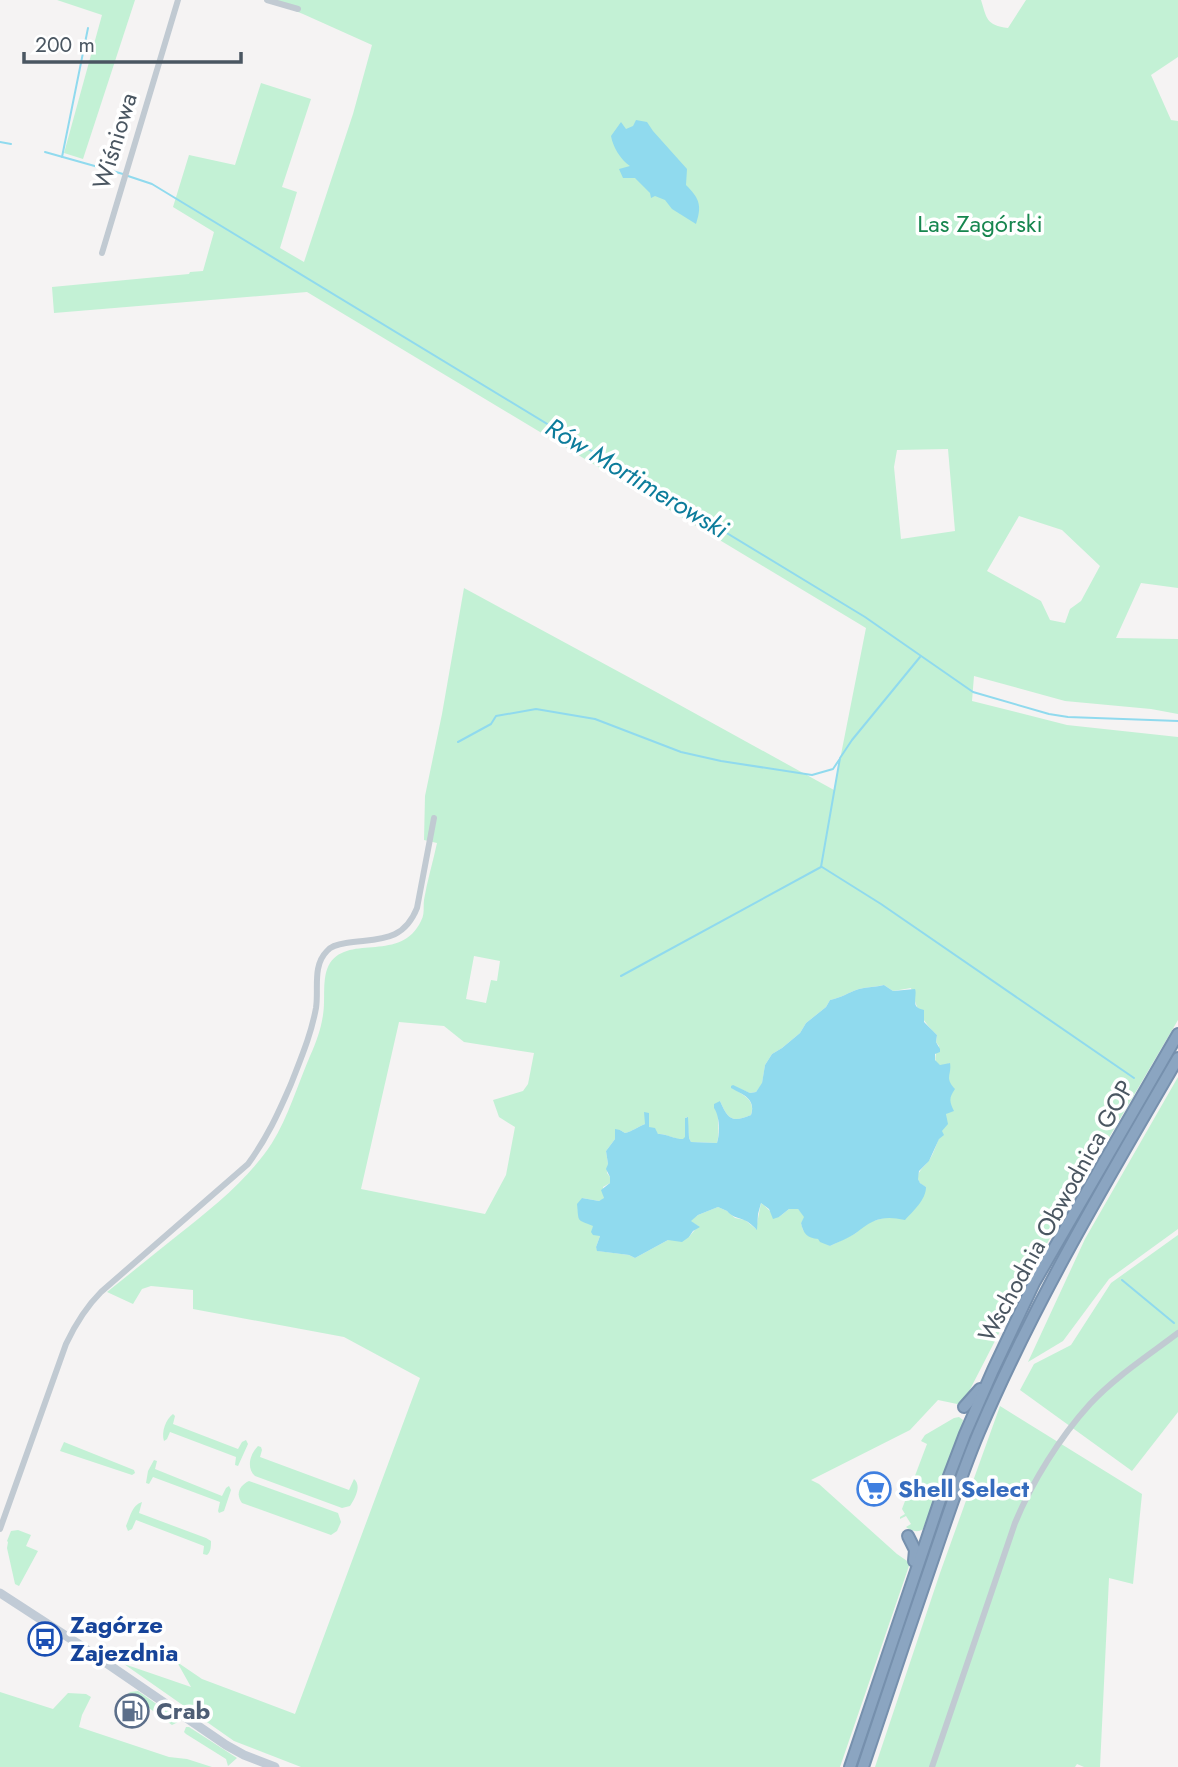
<svg xmlns="http://www.w3.org/2000/svg" width="1178" height="1767" font-family="Jost,sans-serif">
	<style>
		.green { fill: #c3f1d5; fill-rule: evenodd }
		.water { fill: #90daee }
		.lines { fill: none; stroke-linecap: round; stroke-linejoin: round }
		.stream { stroke: #90daee; stroke-width: 2 }
		.highway-casing { stroke: #7690ad; stroke-width: 14 }
		.street { stroke: #c1cad2; stroke-width: 6 }
		.secondary { stroke: #c1cbd6; stroke-width: 9 }
		.highway { stroke: #8ba5c1; stroke-width: 10 }
		.labels { text-anchor: middle; stroke-width: 7; stroke-linejoin: round; paint-order: stroke }
		.street-label { font-size: 24px; fill: #4a5661; stroke: #fff }
		.park-label { font-size: 24px; fill: #17864f; stroke: #fff }
		.shop-label { font-size: 24px; font-weight: bold; fill: #366cbe; stroke: #fff; text-anchor: start }
		.transit-label { font-size: 24px; font-weight: bold; fill: #164399; stroke: #fff; text-anchor: start }
		.service-label { font-size: 24px; font-weight: bold; fill: #4e5e75; stroke: #fff; text-anchor: start }
		.water-label { font-size: 26px; font-style: italic; fill: #0c7c9b; stroke: #fff }
	</style>
	<rect width="100%" height="100%" fill="#f5f3f3"/>
	<g class="green">
		<polygon points="57,0 135,0 83,159 64,153 102,15"/>
		<path d="M267,0h714c6,19 5,25 27,28l18,-28h152v57l-27,18 20,45 7,1v467l-37,-5 -25,55 62,1v75l-27,-5 -86,-8 -91,-25 -2,25 95,24 111,12v283l-146,249 -70,136 -24,-5 -28,30 -99,50 8,4 78,70 13,9 -70,204h-539l-67,-26 -110,-77 67,23 -14,-25 25,17 93,35 125,-336 -76,-41 -151,-28v-19l-42,-4 -9,3 -9,15 -26,-12c24,-19 47,-38 71,-57 34,-27 70,-55 94,-92 16,-26 26,-59 38,-87 6,-13 11,-27 13,-41 3,-15 -2,-38 7,-52 20,-29 71,0 91,-42 4,-7 2,-14 3,-21 3,-19 9,-38 13,-57l-13,-3 1,-44 17,-82 22,-126 194,105 176,97 32,-162 -559,-336 -253,21 -2,-26 137,-13 1,-2 13,-1 11,-39 -41,-25 16,-52 46,10 26,-82 50,16 -29,88 15,5 -17,56 24,14 49,-148 19,-69 -69,-31zM948,449l7,82 -54,8 -7,-72 3,-17zM1019,516l43,14 38,36 -19,35 -11,8 -5,14 -15,-3 -9,-19 -54,-30zM474,956l26,5 -3,20 -6,-1 -5,23 -20,-4zM884,985l9,6 18,-3c5,19 11,34 26,47l-1,7 3,4c-6,12 -6,24 11,17 0,4 -1,8 -2,12 0,7 3,16 2,24 -1,8 -6,14 -3,23 -8,11 -10,25 -17,37 -4,7 -13,11 -12,20 1,4 4,6 8,8l-31,31h-11l-15,4 -8,5 -5,6 -26,13 -27,-16 -2,-7 4,-6 -7,-8h-9l-10,8c-8,-3 -11,-9 -18,-14l-5,26 -11,-9 -10,-2 -8,-7 -9,-4 -20,8 -8,6 8,5 -9,11 -21,3 -33,18 -6,-3 -31,-4 -2,-4 4,-11 -8,-7 2,-3 -2,-2 -10,-26 17,3 5,-2 -1,-12 7,-4v-6l-3,-4 1,-9 -2,-13 9,-12 5,-9 5,3c8,-2 12,-6 20,-9l4,-11v14l9,7c6,-1 17,5 25,6l2,-2v-20l2,-1 2,21 2,4 26,1c4,-15 -2,-26 3,-42 8,18 11,22 31,14 5,-17 -9,-19 -20,-29h2l17,7 6,-1 6,-8 3,-19 7,-11 10,-6 18,-15 6,-10 20,-16 4,-7c11,-2 19,-8 29,-11 8,-2 16,-2 25,-4zM399,1022l45,4 20,16 70,11 -6,31 -5,7 -30,9 6,17 16,10 -9,48 -21,39 -124,-25z"/>
		<polygon points="1178,1077 1178,1229 1109,1279 1063,1341 1028,1362 1085,1239"/>
		<polygon points="1178,1235 1178,1412 1132,1471 1020,1390 1034,1364 1071,1345 1111,1283"/>
		<polygon points="1000,1406 1142,1494 1133,1584 1109,1578 1100,1767 1084,1767 1077,1764 1075,1767 875,1767 940,1573"/>
		<path d="M173,1414l2,2 -2,8 65,25 4,-7 4,-2 2,4 -10,22 -3,-1 1,-8 -66,-25 -3,7 -3,2c-3,-9 2,-22 9,-27z"/>
		<path d="M959,1417l4,3 -1,6 -39,103c-5,4 -12,2 -17,-2l5,-3 -5,-8 -6,3v-2l5,-3 -3,-5 6,-16 -6,-2 2,-5 2,1 1,-1 -3,-1 1,-4 6,3 1,-2 7,5 1,-5 -7,-1 14,-37 -6,-3 4,-6 29,-17z"/>
		<polygon points="64,1442 134,1470 135,1473 132,1475 60,1451"/>
		<path d="M258,1446l3,1 1,3 -2,7 89,33 5,-11c8,7 1,19 -4,27l-8,2 -87,-32c-9,-8 -5,-22 3,-30z"/>
		<polygon points="154,1460 157,1461 155,1469 222,1496 226,1488 229,1486 231,1490 224,1511 219,1513 218,1511 220,1502 153,1477 149,1484 146,1483 148,1471"/>
		<path d="M249,1481l89,32 3,9 -4,9 -6,4 -89,-32c-7,-9 -2,-18 7,-22z"/>
		<path d="M142,1502l-3,11 67,25 5,3c0,5 0,11 -4,14l-4,-1 1,-8 -68,-26 -4,9 -4,2 -2,-5c4,-9 6,-21 16,-24z"/>
		<polygon points="18,1530 31,1535 26,1546 38,1551 19,1586 15,1584 7,1548 8,1542 7,1541 11,1531"/>
		<polygon points="138,1691 175,1717 178,1722 172,1725 141,1702 133,1704 128,1701 127,1695 130,1692"/>
		<polygon points="0,1692 53,1709 68,1693 86,1694 91,1697 82,1715 79,1727 169,1757 187,1759 212,1767 0,1767"/>
		<polygon points="186,1727 189,1727 237,1758 228,1766 226,1759 186,1734 184,1732"/>
	</g>
	<g class="water">
		<path d="M636,120l11,2 6,9 34,38 -1,16c14,14 16,21 10,39l-24,-15 -7,-9 -10,-4 -4,2 -1,-5 -15,-15h-12l-4,-9 11,-3c-10,-7 -17,-19 -19,-30l10,-14 5,7 7,-3z"/>
		<path d="M884,985l9,6 22,-2c2,4 -2,15 2,18 2,2 5,2 7,3v12l13,13 -1,7 4,7v3l-5,2v6l5,5 10,-2c2,12 -6,14 5,26 -6,9 -6,12 -1,22l-8,3 2,10 -6,7 2,4 -5,4 -10,22 -10,10 -1,8 2,4 6,4c0,13 -13,24 -21,33 -22,-5 -32,-1 -49,13 -7,5 -18,9 -26,13l-10,-4 -2,-3c-11,-1 -15,-6 -17,-16l3,-6 -6,-8h-9l-10,8 -6,2 -4,-10 -8,-6 -3,11 -1,16c-4,-4 -8,-8 -13,-10 -7,-3 -12,-3 -17,-9l-9,-4 -20,8 -7,6 9,6 -7,4 -4,6 -7,5 -14,-2 -33,18 -6,-3 -32,-4 -1,-4 4,-11 -7,-1 -2,-3 2,-6c-17,-7 -14,-3 -16,-22l5,-6 17,3 5,-3 -3,-8 9,-7v-6l-4,-8 2,-5 -2,-13 9,-12v-10l5,1 5,3c8,-2 12,-6 20,-9l-1,-12 5,1v14l6,1 3,6c6,-1 16,5 25,5l2,-2v-19l3,-1 1,21 2,4 26,1c3,-10 3,-26 -3,-35v-4l6,-3c8,18 11,22 31,14 5,-16 -7,-20 -20,-27v-2l2,-1 17,8 6,-1 6,-9 3,-18 7,-11 10,-6 18,-15 6,-10 20,-16 4,-7c11,-2 19,-8 29,-11 8,-2 17,-2 25,-4z"/>
	</g>
	<g class="lines">
		<g class="stream">
			<polyline points="0,142 11,144"/>
			<polyline points="45,152 123,174"/>
			<polyline points="62,157 88,28"/>
			<polyline points="128,176 152,184 865,617 973,692 1049,714 1068,717 1178,721"/>
			<polyline points="458,742 491,724 496,716 536,709 595,719 681,752 721,761 812,775 833,769 839,760"/>
			<polyline points="822,867 881,904 1134,1078"/>
			<polyline points="621,976 821,867 840,758 852,740 920,657"/>
			<polyline points="1122,1280 1174,1323"/>
		</g>
		<defs>
			<g id="highway">
				<polyline points="964,1407 980,1389"/>
				<polyline points="908,1536 915,1550 914,1561"/>
				<polyline points="850,1767 941,1497 965,1434 993,1370 1034,1283 1178,1034"/>
				<path d="M863,1767c23,-70 47,-141 71,-211 14,-41 28,-84 45,-124 56,-131 128,-252 199,-374"/>
			</g>
		</defs>
		<use href="#highway" class="highway-casing"/>
		<g class="street">
			<polyline points="267,0 298,9"/>
			<polyline points="102,253 178,0"/>
			<path d="M0,1529l66,-185c9,-19 20,-37 35,-52l147,-128c19,-26 30,-50 43,-80 10,-26 20,-49 25,-76 3,-19 -4,-42 11,-57 4,-5 12,-7 19,-8 32,-5 57,0 71,-35l17,-90"/>
			<path d="M932,1767l83,-244c17,-41 45,-86 75,-119 25,-27 59,-49 88,-71"/>
		</g>
		<polyline class="secondary" points="0,1593 77,1643 226,1745 244,1755 275,1767"/>
		<use href="#highway" class="highway"/>
	</g>
	<defs>
		<symbol id="supermarket-ring" viewBox="-11 -11 22 22"><circle r="9.5" fill="#fff" stroke="#3f7fe0" stroke-width="1.5"/><path d="M-6-5.5h2.5l.6 2H6L4.5 2H-2.5L-4.4-4H-6ZM-1.5 3.2a1.3 1.3 0 1 0 .1 0ZM3 3.2a1.3 1.3 0 1 0 .1 0Z" fill="#3f7fe0"/></symbol>
		<symbol id="bus-ring" viewBox="-11 -11 22 22"><circle r="9.5" fill="#fff" stroke="#1a4fb4" stroke-width="1.5"/><path d="M-5-6H5V4H4V6H2V4H-2V6H-4V4H-5ZM-3.5-4V0h7V-4ZM-3.5 1.2v1.5H-2V1.2ZM2 1.2v1.5H3.5V1.2Z" fill="#1a4fb4"/></symbol>
		<symbol id="fuel-ring" viewBox="-11 -11 22 22"><circle r="9.5" fill="#fff" stroke="#5c6f8a" stroke-width="1.5"/><path d="M-5.5-6h7V0h2V4h1.3V-2.5L3-4.5l.8-.8L6-3V5H2.5V1h-1V6h-7ZM-4.2-4.7v3.2H.2V-4.7Z" fill="#5c6f8a"/></symbol>
	</defs>
	<g fill-rule="evenodd">
		<use href="#supermarket-ring" x="855" y="1470" width="38" height="38"/>
		<use href="#bus-ring" x="26" y="1620" width="38" height="38"/>
		<use href="#fuel-ring" x="113" y="1692" width="38" height="38"/>
	</g>
	<g class="labels">
		<g class="street-label">
			<text transform="translate(115 141) rotate(-73)" y="8">Wiśniowa</text>
			<text transform="translate(1056 1211) rotate(-61)" y="8">Wschodnia Obwodnica GOP</text>
		</g>
		<g class="park-label">
			<text x="980" y="232">Las Zagórski</text>
		</g>
		<g class="shop-label">
			<text x="898" y="1497">Shell Select</text>
		</g>
		<g class="transit-label">
			<text x="70" y="1633">Zagórze<tspan x="70" dy="28">Zajezdnia</tspan></text>
		</g>
		<g class="service-label">
			<text x="156" y="1719">Crab</text>
		</g>
		<g class="water-label">
			<text transform="translate(637 478) rotate(31)" y="9">Rów Mortimerowski</text>
		</g>
	</g>
	<path d="M24 52v10h217v-10" fill="none" stroke="#4a5661" stroke-width="3.5"/>
	<text x="35" y="52" font-size="21" fill="#4a5661" stroke="#ffffff" stroke-width="5" paint-order="stroke">200 m</text>
</svg>
